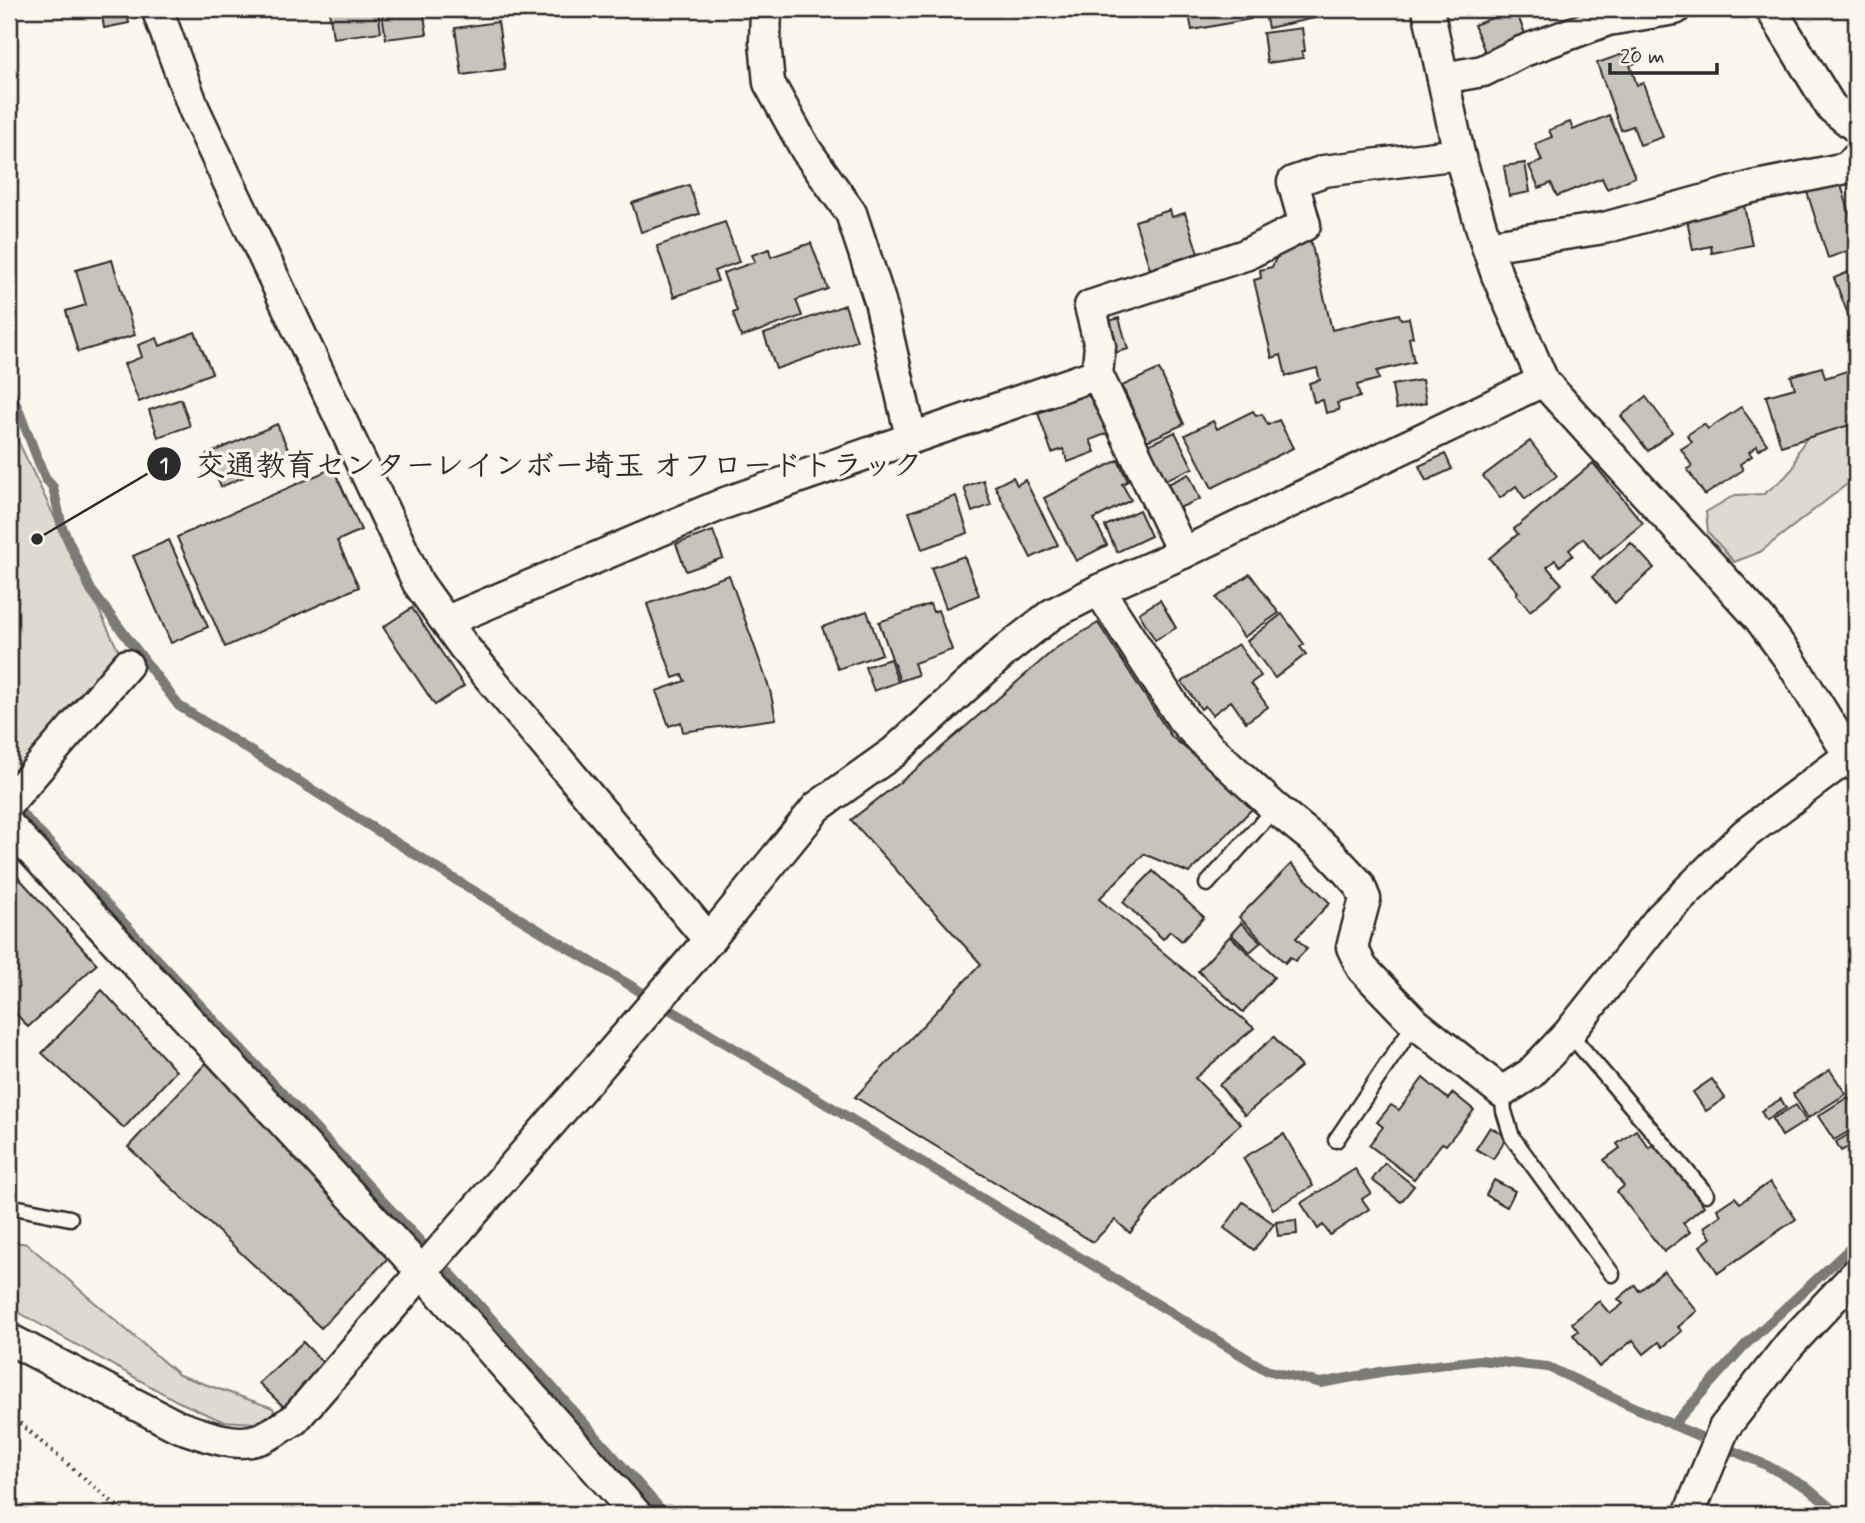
<svg xmlns="http://www.w3.org/2000/svg" width="1865" height="1523" font-family="Mynerve,'Klee One',sans-serif">
	<style>
		.green { fill: #dddad0; stroke: #84827e; stroke-width: 2 }
		.lines { fill: none; stroke-linecap: round; stroke-linejoin: round }
		.stream { stroke: #7b7a75; stroke-width: 10 }
		.building { fill: #c7c4bc; stroke: #2b2b2b; stroke-width: 2 }
		.service-casing { stroke: #2b2b2b; stroke-width: 19 }
		.minor-casing { stroke: #2b2b2b; stroke-width: 35 }
		.path { stroke: #2b2b2b; stroke-width: 4.5; stroke-dasharray: 2 5; stroke-linecap: butt }
		.service { stroke: #fbf7ec; stroke-width: 14 }
		.minor { stroke: #fbf7ec; stroke-width: 30 }
		.leader { fill: none; stroke: #2b2b2b; stroke-width: 2.5 }
		.callout-dot { fill: #2b2b2b; stroke: #fbf7ec; stroke-width: 2.5 }
		.mark-label { font-size: 21px; text-anchor: middle; font-weight: bold; fill: #fff }
		.callout-label { font-size: 30px; text-anchor: middle; font-weight: bold; fill: #2b2b2b; stroke: #fbf7ec; stroke-width: 7; stroke-linejoin: round; paint-order: stroke }
	</style>
	<rect width="100%" height="100%" fill="#fbf7ec"/>
	<filter id="ink" filterUnits="userSpaceOnUse"><feTurbulence type="fractalNoise" baseFrequency=".0143" numOctaves="2"/><feDisplacementMap in="SourceGraphic" scale="14" xChannelSelector="R" yChannelSelector="G"/><feConvolveMatrix kernelMatrix="1 2 1 2 8 2 1 2 1" color-interpolation-filters="sRGB"/></filter>
	<g filter="url(#ink)">
		<g class="green">
			<polygon points="1856,400 1856,485 1846,485 1760,552 1734,562 1708,532 1706,512 1735,495 1764,494 1784,478 1794,467 1798,451 1822,416"/>
			<polygon points="9,422 121,656 9,782"/>
			<polygon points="9,1241 27,1244 179,1375 273,1408 276,1417 255,1423 222,1421 177,1401 9,1307"/>
		</g>
		<g class="lines">
			<g class="stream">
				<polyline points="9,386 45,478 53,487 62,527 91,590 179,706 451,877 1266,1370 1321,1383 1386,1371 1480,1360 1548,1367 1673,1425 1766,1465 1806,1487 1838,1514"/>
				<polyline points="11,802 474,1299 665,1514"/>
				<polyline points="1673,1425 1744,1346 1856,1243"/>
			</g>
		</g>
		<g class="building">
			<polygon points="101,9 127,9 129,23 104,28"/>
			<polygon points="329,9 378,9 381,32 333,38"/>
			<polygon points="390,9 472,9 424,16 427,34 386,39 382,14 390,12"/>
			<polygon points="1188,9 1249,9 1251,19 1192,30"/>
			<polygon points="1264,9 1343,9 1343,12 1268,28"/>
			<polygon points="1515,9 1526,36 1485,52 1474,25"/>
			<polygon points="498,22 505,69 462,75 455,28"/>
			<polygon points="1302,28 1305,51 1302,51 1303,58 1267,63 1263,33"/>
			<polygon points="1637,49 1641,61 1630,65 1637,85 1643,83 1663,137 1640,145 1633,126 1621,130 1597,63"/>
			<polygon points="1609,115 1635,177 1607,189 1602,178 1557,196 1551,183 1539,188 1529,166 1542,161 1535,144 1552,137 1549,130 1570,122 1573,130"/>
			<polygon points="1525,163 1530,192 1509,196 1504,166"/>
			<polygon points="1840,182 1856,233 1856,248 1828,258 1807,192"/>
			<polygon points="689,185 699,214 641,232 632,203"/>
			<polygon points="1743,201 1752,245 1712,253 1711,246 1693,250 1686,214"/>
			<polygon points="1170,210 1172,217 1185,213 1198,253 1150,269 1135,221"/>
			<polygon points="725,222 739,262 714,271 718,281 674,297 657,246"/>
			<polygon points="1310,238 1332,330 1399,314 1401,319 1409,318 1413,337 1409,338 1414,362 1377,371 1379,379 1357,385 1360,397 1337,403 1339,410 1326,413 1323,400 1314,402 1309,383 1320,380 1317,368 1286,376 1281,355 1272,358 1254,280 1261,278 1260,270 1272,267 1282,245"/>
			<polygon points="811,243 828,289 796,300 802,316 741,337 733,313 737,311 723,273 755,262 752,255 769,249 771,257"/>
			<polygon points="112,260 135,335 78,352 66,311 86,305 76,270"/>
			<polygon points="1856,269 1856,335 1834,278"/>
			<polygon points="845,305 857,341 776,369 764,334"/>
			<polygon points="1119,318 1128,349 1107,355 1099,324"/>
			<polygon points="195,332 212,373 139,402 124,364 142,357 138,345 157,338 160,346"/>
			<polygon points="1822,367 1825,378 1856,368 1856,423 1781,446 1766,396 1795,388 1791,376"/>
			<polygon points="1159,369 1184,424 1147,441 1122,386"/>
			<polygon points="1422,380 1426,403 1396,409 1392,385"/>
			<polygon points="1086,395 1100,402 1111,432 1090,440 1095,452 1068,462 1063,449 1052,453 1038,413"/>
			<polygon points="1646,397 1672,432 1648,451 1621,416"/>
			<polygon points="181,399 190,426 158,437 149,410"/>
			<polygon points="1741,407 1767,444 1759,450 1757,446 1749,452 1752,456 1740,464 1743,470 1705,495 1687,469 1692,466 1681,449 1692,442 1687,435 1704,424 1708,429"/>
			<polygon points="1253,411 1256,416 1262,414 1268,425 1279,420 1293,448 1212,488 1185,435 1213,421 1217,429"/>
			<polygon points="277,424 291,456 221,487 206,455"/>
			<polygon points="1175,432 1193,468 1165,480 1148,445"/>
			<polygon points="1530,441 1557,476 1525,499 1516,486 1500,498 1483,476"/>
			<polygon points="1445,454 1452,469 1426,481 1419,466"/>
			<polygon points="1118,460 1128,481 1122,484 1131,500 1094,519 1107,545 1076,561 1044,498"/>
			<polygon points="1593,463 1643,523 1600,559 1583,538 1569,550 1573,555 1560,566 1555,560 1547,567 1562,584 1530,611 1516,594 1518,592 1489,558 1518,534 1514,529"/>
			<polygon points="333,468 361,530 337,541 359,587 225,647 177,537"/>
			<polygon points="1189,474 1200,499 1179,508 1168,484"/>
			<polygon points="1013,477 1017,485 1025,480 1058,545 1031,558 995,486"/>
			<polygon points="983,480 991,505 972,512 964,487"/>
			<polygon points="956,496 968,533 922,549 909,512"/>
			<polygon points="1139,510 1151,536 1117,552 1105,526"/>
			<polygon points="713,531 723,558 686,571 676,544"/>
			<polygon points="169,540 208,627 171,643 133,556"/>
			<polygon points="1631,543 1654,568 1615,603 1592,577"/>
			<polygon points="964,556 979,595 946,608 931,568"/>
			<polygon points="1250,574 1279,613 1244,637 1216,598"/>
			<polygon points="729,575 770,690 776,719 683,732 681,722 669,726 656,691 685,681 682,675 673,678 647,604"/>
			<polygon points="1160,600 1176,628 1155,640 1139,613"/>
			<polygon points="930,604 933,612 938,610 952,650 914,663 918,675 900,681 879,622"/>
			<polygon points="412,608 464,686 435,705 383,627"/>
			<polygon points="867,611 882,654 838,669 822,627"/>
			<polygon points="1282,614 1304,644 1300,647 1306,654 1275,678 1247,641"/>
			<polygon points="1098,623 1171,736 1255,806 1189,873 1144,854 1099,899 1254,1028 1195,1078 1241,1124 1164,1191 1130,1233 1115,1220 1093,1242 855,1097 981,964 851,820 918,768 1056,648"/>
			<polygon points="1238,644 1261,676 1251,683 1268,707 1246,722 1231,701 1212,715 1205,706 1201,709 1182,682"/>
			<polygon points="890,659 898,682 874,691 865,667"/>
			<polygon points="1291,864 1330,903 1296,938 1307,949 1295,961 1290,957 1285,963 1239,917"/>
			<polygon points="9,867 97,964 28,1027 9,1006"/>
			<polygon points="1153,871 1204,917 1182,941 1170,931 1163,939 1123,902"/>
			<polygon points="1241,923 1261,942 1250,952 1231,934"/>
			<polygon points="1230,936 1274,977 1243,1012 1198,971"/>
			<polygon points="102,990 176,1071 124,1128 42,1053"/>
			<polygon points="1274,1037 1301,1067 1245,1115 1219,1085"/>
			<polygon points="206,1063 391,1255 321,1328 128,1147"/>
			<polygon points="1830,1070 1846,1094 1808,1118 1793,1094"/>
			<polygon points="1423,1078 1448,1099 1453,1093 1474,1110 1446,1145 1442,1143 1414,1179 1369,1145 1383,1127 1377,1122 1391,1105 1399,1110"/>
			<polygon points="1712,1079 1725,1098 1706,1111 1693,1092"/>
			<polygon points="1848,1097 1856,1111 1856,1127 1834,1140 1818,1116"/>
			<polygon points="1781,1099 1786,1108 1766,1120 1761,1111"/>
			<polygon points="1796,1105 1806,1121 1782,1136 1772,1119"/>
			<polygon points="1490,1127 1507,1137 1493,1159 1476,1149"/>
			<polygon points="1636,1130 1649,1148 1655,1143 1704,1206 1683,1223 1690,1232 1664,1252 1617,1192 1624,1186 1604,1160 1620,1148 1617,1144"/>
			<polygon points="1856,1130 1856,1143 1841,1151 1836,1142"/>
			<polygon points="1284,1134 1313,1186 1273,1209 1243,1158"/>
			<polygon points="1385,1163 1414,1186 1401,1202 1372,1180"/>
			<polygon points="1355,1169 1371,1193 1362,1199 1369,1209 1330,1235 1323,1225 1318,1229 1301,1203"/>
			<polygon points="1494,1180 1515,1191 1507,1207 1486,1195"/>
			<polygon points="1770,1182 1796,1219 1718,1273 1700,1246 1711,1238 1704,1227 1721,1215 1717,1209 1735,1197 1740,1203"/>
			<polygon points="1243,1202 1274,1224 1254,1250 1224,1228"/>
			<polygon points="1296,1220 1297,1234 1278,1236 1276,1222"/>
			<polygon points="1664,1271 1697,1311 1678,1327 1682,1331 1663,1347 1659,1342 1644,1354 1633,1340 1599,1367 1573,1335 1578,1331 1572,1323 1599,1301 1610,1314 1623,1304 1618,1299 1635,1285 1639,1291"/>
			<polygon points="303,1342 329,1369 287,1410 259,1383"/>
		</g>
		<g class="lines">
			<defs>
				<g id="service">
					<polyline points="1207,884 1275,808"/>
					<polyline points="1569,1033 1706,1194"/>
					<polyline points="1502,1092 1504,1111 1512,1137 1612,1274"/>
					<polyline points="1336,1140 1415,1023"/>
					<polyline points="9,1206 70,1218"/>
				</g>
				<g id="minor">
					<polyline points="157,9 194,109 418,583 464,647 709,940"/>
					<polyline points="766,9 765,42 769,83 806,150 851,213 880,301 911,437"/>
					<polyline points="1428,9 1459,154 1487,246 1497,275 1543,381 1760,619 1788,657 1856,766"/>
					<polyline points="1771,9 1831,107 1856,127"/>
					<polyline points="1443,78 1483,71 1521,52 1608,20 1675,9"/>
					<polyline points="1487,246 1604,228 1752,187 1846,168 1856,159"/>
					<polyline points="1097,374 1100,346 1090,306 1245,255 1305,225 1293,182 1324,171 1459,154"/>
					<polyline points="1099,590 1183,720 1209,747 1275,808 1326,849 1359,884 1365,899 1352,947 1362,968 1415,1023 1502,1092 1530,1074 1569,1033 1660,918 1745,834 1850,755"/>
					<polyline points="447,621 725,503 1097,374 1183,553"/>
					<polyline points="9,802 127,665"/>
					<polyline points="9,826 422,1272 636,1514"/>
					<path d="M9,1339l168,87c24,8 57,22 82,13 12,-4 24,-13 35,-19l415,-480 108,-133 77,-55 112,-102 46,-36 47,-24 84,-37 360,-172"/>
					<polyline points="1689,1514 1724,1428 1790,1344 1856,1274"/>
				</g>
			</defs>
			<use href="#service" class="service-casing"/>
			<use href="#minor" class="minor-casing"/>
			<polyline class="path" points="9,1414 126,1514"/>
			<use href="#service" class="service"/>
			<use href="#minor" class="minor"/>
		</g>
	</g>
	<path class="leader" d="M37 539L164 464"/>
	<g class="callout-dot">
		<circle cx="37" cy="539" r="7"/>
		<circle cx="164" cy="464" r="18"/>
	</g>
	<g class="mark-label">
		<text x="164" y="472">1</text>
	</g>
	<g class="callout-label">
		<text x="559" y="475">交通教育センターレインボー埼玉 オフロードトラック</text>
	</g>
	<rect width="1865" height="1523" fill="none" stroke="#fbf7ec" stroke-width="35"/>
	<rect x="18" y="18" width="1830" height="1488" fill="none" stroke="#2b2b2b" stroke-width="2.5" filter="url(#ink)"/>
	<path d="M1610 63v10h107v-10" fill="none" stroke="#2b2b2b" stroke-width="3.5"/>
	<text x="1620" y="63" font-size="21" fill="#2b2b2b" stroke="#fbf7ec" stroke-width="5" paint-order="stroke">20 m</text>
</svg>
